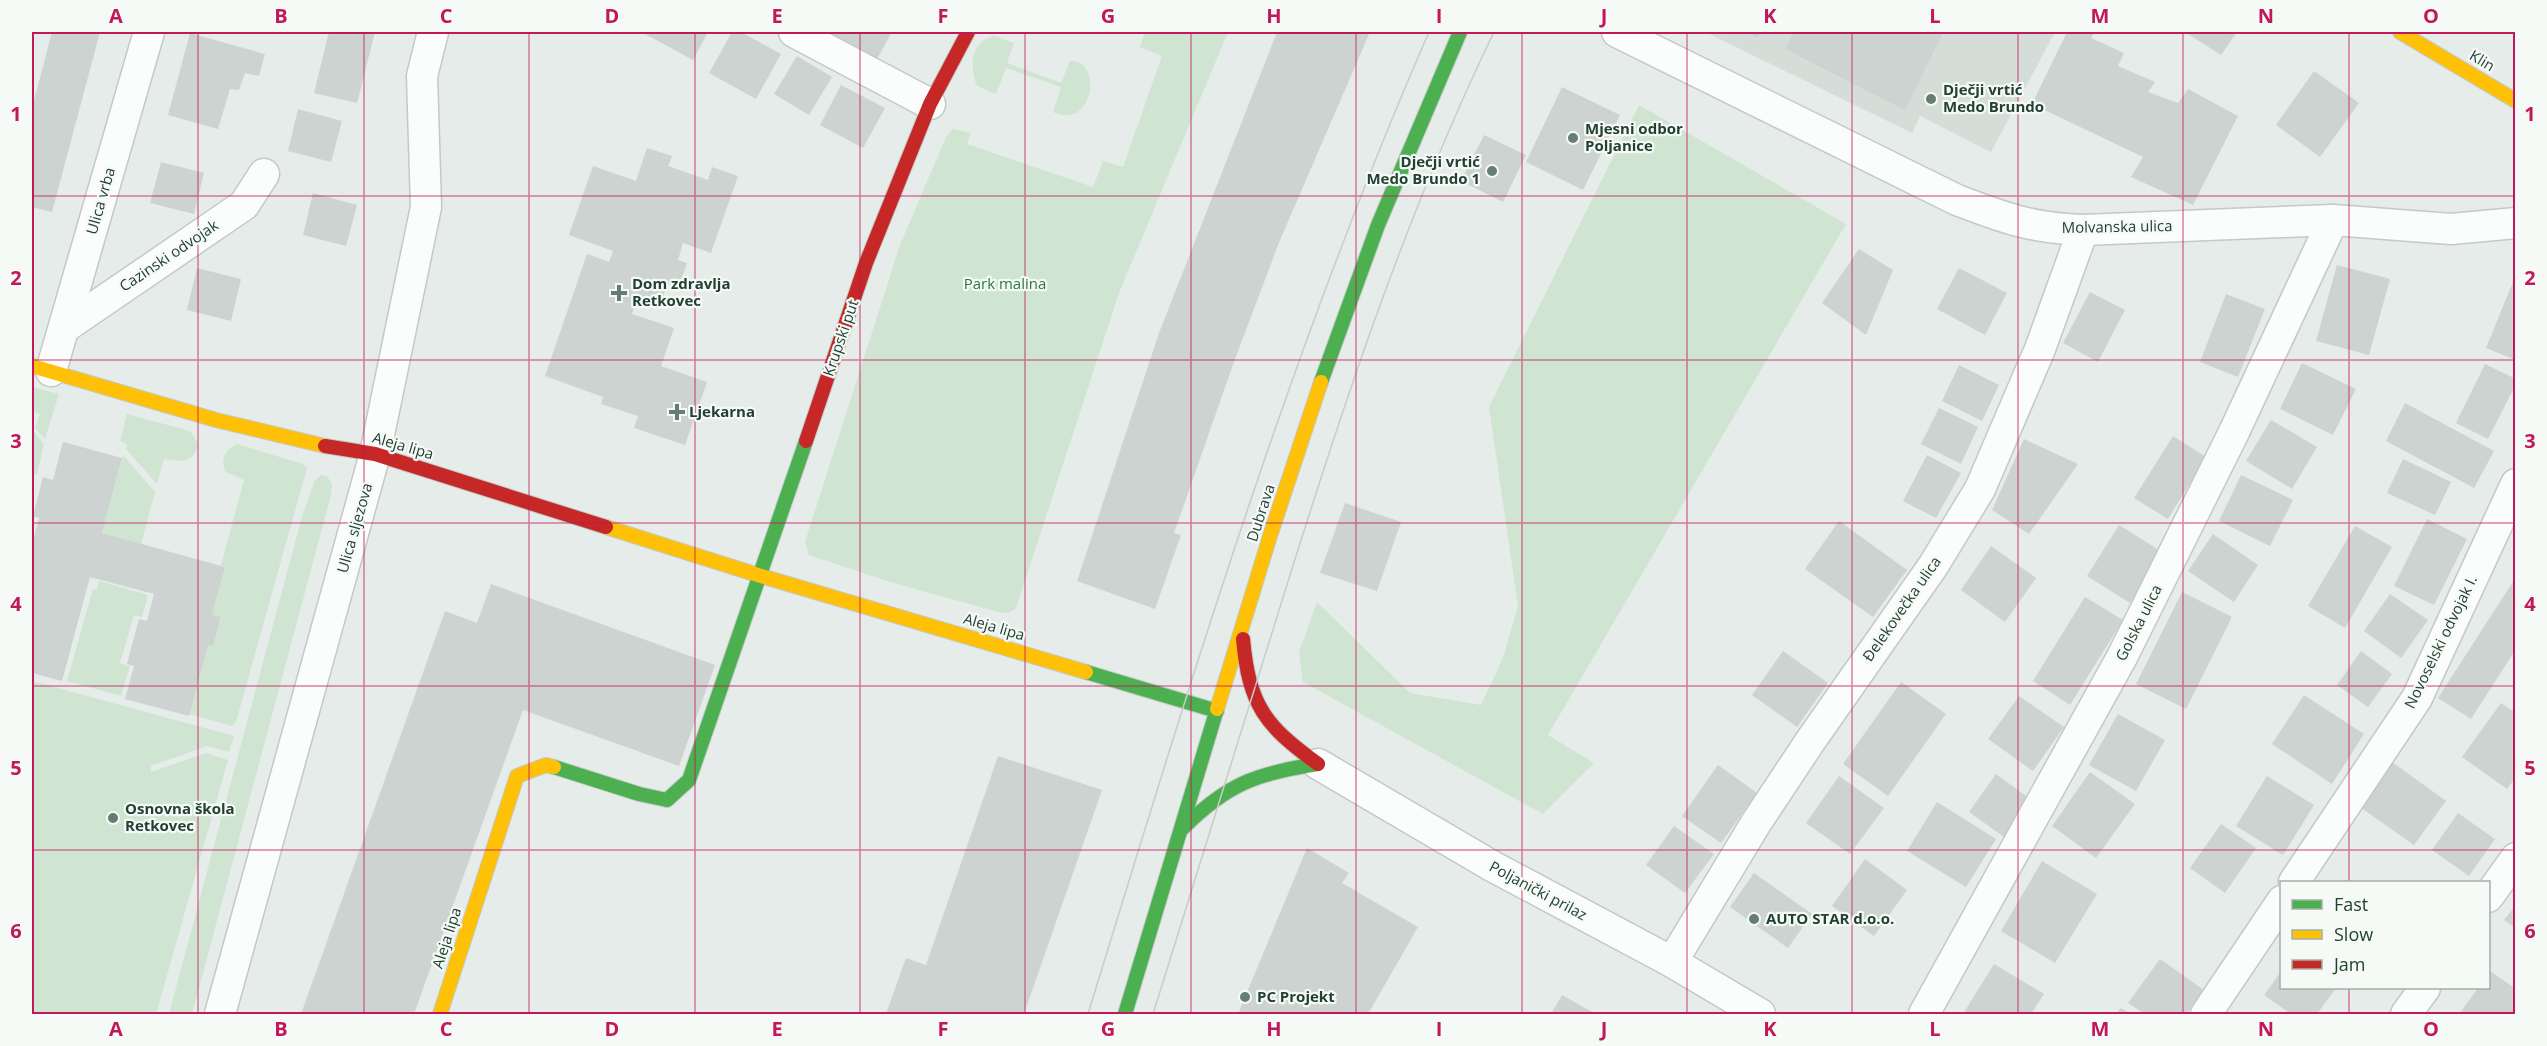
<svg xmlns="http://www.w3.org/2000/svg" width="2547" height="1046" font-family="'Open Sans',sans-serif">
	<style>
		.built { fill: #d4ddd8 }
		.green { fill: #cfe5d2 }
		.building { fill: #cdd3d0 }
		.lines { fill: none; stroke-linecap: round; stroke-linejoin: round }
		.street-casing { stroke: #c3c9c6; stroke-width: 33 }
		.fast-casing { stroke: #c2cac6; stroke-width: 16 }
		.slow-casing { stroke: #c2cac6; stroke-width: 16 }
		.jam-casing { stroke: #c2cac6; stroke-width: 16 }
		.street { stroke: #fbfcfc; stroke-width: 30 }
		.fast { stroke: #4caf50; stroke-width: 14 }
		.slow { stroke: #ffc107; stroke-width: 14 }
		.jam { stroke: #c62828; stroke-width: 14 }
		.tram { stroke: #c8ccca; stroke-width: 1.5 }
		.grid { fill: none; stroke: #c2185b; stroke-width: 1.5; stroke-opacity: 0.55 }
		.poi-dot { fill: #677c72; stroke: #f5faf7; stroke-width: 2 }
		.labels { text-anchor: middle; stroke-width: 4.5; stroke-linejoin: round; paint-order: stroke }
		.street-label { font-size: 15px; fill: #234032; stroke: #f5faf7 }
		.poi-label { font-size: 15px; font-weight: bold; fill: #234032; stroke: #f5faf7; text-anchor: start }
		.park-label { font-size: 15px; fill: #2d773a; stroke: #f5faf7 }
		.neatline { fill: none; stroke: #c2185b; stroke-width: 2 }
		.grid-label { font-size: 20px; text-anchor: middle; font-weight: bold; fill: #c2185b }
	</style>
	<rect width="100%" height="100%" fill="#e6ece9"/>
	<polygon class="built" points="1705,32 2055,32 1991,152 1920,116 1912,133"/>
	<g class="green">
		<polygon points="1145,32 1228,32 1119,293 1016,608 1009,613 1002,613 890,582 809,555 805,542 900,245 946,137 953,129 971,133 967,144 1093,187 1103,161 1123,167 1162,56 1140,47"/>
		<path d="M995,36l19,7 -7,20 54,20 9,-22c33,-3 25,70 -17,51l8,-25 -55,-19 -10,26 -19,-8c-8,-19 -7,-46 18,-50z"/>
		<polygon points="1639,105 1846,224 1548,735 1594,763 1543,814 1303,682 1299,652 1317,602 1410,693 1481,705 1503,658 1518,606 1489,407"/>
		<polygon points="32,387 59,394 45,439 35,428 40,414 32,412"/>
		<path d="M127,414l63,17 8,13c-3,19 -18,18 -34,15l-7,25 -31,-35 1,-5 -7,-3z"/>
		<polygon points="32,429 44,444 37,475 32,473"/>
		<path d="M237,444l66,20 4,4 -71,254 -4,4 -43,-12 19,-69 5,1 8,-28 -9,-3 13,-48 -4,-2 23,-85 -18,-8c-7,-11 0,-23 11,-28z"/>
		<polygon points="123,455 155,492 141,544 102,533"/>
		<polygon points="321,475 327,476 332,484 331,495 192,1014 169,1014 301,520 314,482"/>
		<polygon points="99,581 148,595 142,617 134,615 120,663 130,666 121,696 67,681 93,589 97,590"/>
		<polygon points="32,681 234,736 229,752 207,746 151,766 151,772 206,753 228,760 156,1014 32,1014"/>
	</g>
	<g class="building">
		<polygon points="52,32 100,32 52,212 32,207 32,108"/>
		<polygon points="329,32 375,32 357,103 314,93"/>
		<polygon points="646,32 708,32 693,60 645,34"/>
		<polygon points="732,32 741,32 781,54 756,99 709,73"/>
		<polygon points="830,32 892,32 873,66 825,40"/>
		<polygon points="1277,32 1370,32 1280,240 1235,359 1174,533 1181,535 1155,609 1077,581 1159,333"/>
		<polygon points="1746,32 1761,32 1758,38"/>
		<polygon points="1794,32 1943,32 1905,110 1785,49"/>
		<polygon points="2067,32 2095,32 2091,38 2124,53 2118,66 2155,82 2148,92 2178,103 2188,89 2238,116 2193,205 2131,177 2143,157 2032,104"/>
		<polygon points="2185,32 2237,32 2221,55"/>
		<polygon points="190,33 265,54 259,76 245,73 239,90 230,89 218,129 168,115"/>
		<polygon points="797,56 832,77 809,115 774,94"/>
		<polygon points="2314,71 2359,103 2320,157 2276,125"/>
		<polygon points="841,85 885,108 863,148 820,125"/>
		<polygon points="1562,87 1620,115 1583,190 1526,162"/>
		<polygon points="298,109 342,121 331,162 288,151"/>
		<polygon points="1484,135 1526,155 1503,202 1461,181"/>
		<polygon points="647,148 672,156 668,166 708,180 712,167 738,176 711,253 683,243 678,260 687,263 678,288 667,284 660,306 637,298 632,314 674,328 661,366 707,382 685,445 634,428 638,416 601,404 603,397 545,376 587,254 609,262 613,251 569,235 593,166 636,181"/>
		<polygon points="161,162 204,173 194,214 150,203"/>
		<polygon points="313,193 357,205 346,246 303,235"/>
		<polygon points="1859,249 1893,270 1866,335 1822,303"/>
		<polygon points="2337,265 2390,279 2369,355 2316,341"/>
		<polygon points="197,268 241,279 231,321 187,310"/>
		<polygon points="1959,268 2007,293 1985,335 1937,309"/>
		<polygon points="2515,277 2516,277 2516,360 2486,348"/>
		<polygon points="2090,292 2125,310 2098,362 2063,343"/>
		<polygon points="2226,294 2265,309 2238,377 2200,362"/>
		<polygon points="2302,363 2356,389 2333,435 2280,409"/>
		<polygon points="2485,364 2516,379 2516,384 2488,439 2456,423"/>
		<polygon points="1959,365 1999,385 1982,421 1942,401"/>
		<polygon points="2405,403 2494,451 2474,488 2386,441"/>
		<polygon points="1939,408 1978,427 1961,464 1921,444"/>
		<polygon points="2271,420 2317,447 2292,489 2246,461"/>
		<polygon points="2173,436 2206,457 2168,519 2134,498"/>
		<polygon points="2024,439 2078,464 2029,534 1992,510"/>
		<polygon points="63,442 122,458 102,533 225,567 212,615 221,617 213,646 208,645 189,716 125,699 134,666 127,664 139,619 147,621 154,594 90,577 62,681 32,673 32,545 39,518 33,516 43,477 53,480"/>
		<polygon points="1927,455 1961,473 1936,518 1903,501"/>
		<polygon points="2403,459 2451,482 2435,515 2387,493"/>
		<polygon points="2241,475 2293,500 2270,546 2219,521"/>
		<polygon points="1345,503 1401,522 1377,591 1320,573"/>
		<polygon points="2427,519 2467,539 2434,605 2394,586"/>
		<polygon points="1839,521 1907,570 1873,617 1805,569"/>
		<polygon points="2119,525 2162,552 2130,603 2087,576"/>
		<polygon points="2355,526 2392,547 2345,628 2308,606"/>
		<polygon points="2213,534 2258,565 2234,602 2188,571"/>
		<polygon points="1991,546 2036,578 2005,622 1961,590"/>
		<polygon points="2516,577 2516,649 2471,719 2438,698"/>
		<polygon points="491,584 715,665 679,766 523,710 414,1014 301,1014 445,611 477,623"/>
		<polygon points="2182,592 2232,617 2186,709 2136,684"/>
		<polygon points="2390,594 2428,620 2401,658 2364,631"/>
		<polygon points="2085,597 2123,620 2070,705 2033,681"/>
		<polygon points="1783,651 1828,683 1797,727 1752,695"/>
		<polygon points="2361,651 2392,674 2368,707 2337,685"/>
		<polygon points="1901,682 1946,714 1888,796 1843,764"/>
		<polygon points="2304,695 2364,734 2332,784 2272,744"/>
		<polygon points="2019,696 2064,727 2033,771 1988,739"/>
		<polygon points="2501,703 2516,713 2516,777 2507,789 2462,757"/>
		<polygon points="2118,714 2165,740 2136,791 2089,765"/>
		<polygon points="998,756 1102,790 1024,1014 886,1014 906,958 926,965"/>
		<polygon points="2392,762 2446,801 2414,845 2360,807"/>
		<polygon points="1718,765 1757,793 1721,843 1682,816"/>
		<polygon points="2090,772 2135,804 2096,858 2052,826"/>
		<polygon points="1996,774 2033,801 2007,839 1969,812"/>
		<polygon points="1839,776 1884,808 1850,854 1806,823"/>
		<polygon points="2267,776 2314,805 2283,855 2236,826"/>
		<polygon points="1937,802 1996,839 1966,887 1907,851"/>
		<polygon points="2458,813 2495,839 2469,876 2432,850"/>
		<polygon points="2221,824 2256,848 2225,893 2190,868"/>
		<polygon points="1674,826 1714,854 1685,893 1646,865"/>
		<polygon points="1307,848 1349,873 1342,883 1418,927 1368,1014 1238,1014"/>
		<polygon points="1865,859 1907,890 1874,936 1832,906"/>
		<polygon points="2042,861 2097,894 2055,963 2001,931"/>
		<polygon points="1754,873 1812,914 1788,948 1730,907"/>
		<polygon points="2516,905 2516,928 2504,920"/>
		<polygon points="2160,959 2204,990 2187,1014 2145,1014 2128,1003"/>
		<polygon points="1994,964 2044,994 2031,1014 1963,1014"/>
		<polygon points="2282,970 2282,988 2336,988 2317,1014 2291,1014 2264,995"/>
		<polygon points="2490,971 2516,989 2516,1014 2459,1014 2478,988 2488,988"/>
		<polygon points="1562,995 1596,1014 1551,1014"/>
		<polygon points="2121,1008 2131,1014 2116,1014"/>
	</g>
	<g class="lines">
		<defs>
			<g id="street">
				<polyline points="794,32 930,104"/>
				<path d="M1617,32l340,168c47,18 74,28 126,30l250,-10 118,9 65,-6"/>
				<polyline points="64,328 244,205 264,174"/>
				<polyline points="51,371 149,32"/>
				<polyline points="1318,764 1492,866 1672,962 1760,1014"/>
				<polyline points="2294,882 2417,698 2516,484"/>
				<polyline points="2488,897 2516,858"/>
				<polyline points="1672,962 1756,823 1809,743 1933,566 1980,489 2040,349 2083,230"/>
				<polyline points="220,1014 375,454 426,207 422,76 433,32"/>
				<polyline points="1924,1014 2122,657 2234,432 2333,220"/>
				<polyline points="2206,1014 2282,901"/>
				<polyline points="2406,1014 2425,988"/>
			</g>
			<g id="fast">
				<polyline points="1321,382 1378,225 1460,32"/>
				<polyline points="1086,672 1217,711"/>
				<polyline points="554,767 639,794 667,800 689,780 806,441"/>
				<path d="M1183,828c44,-44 74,-55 135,-64"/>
				<polyline points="1125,1014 1217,709"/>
			</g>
			<g id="slow">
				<polyline points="2400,32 2516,101"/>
				<polyline points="32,366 216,420 325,446"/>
				<polyline points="606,527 761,576 1086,672"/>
				<polyline points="1217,709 1270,536 1321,382"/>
				<polyline points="440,1014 517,776 546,765 554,767"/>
			</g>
			<g id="jam">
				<polyline points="806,441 866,263 930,104 968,32"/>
				<polyline points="325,446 375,454 606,527"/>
				<path d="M1243,639c6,66 22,87 75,125"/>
			</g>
		</defs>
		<use href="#street" class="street-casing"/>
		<use href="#fast" class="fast-casing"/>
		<use href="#slow" class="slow-casing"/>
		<use href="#jam" class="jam-casing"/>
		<use href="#street" class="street"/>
		<use href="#fast" class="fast"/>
		<use href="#slow" class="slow"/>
		<use href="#jam" class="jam"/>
		<g class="tram">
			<path d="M1088,1014c102,-331 202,-664 341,-982"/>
			<path d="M1153,1014c41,-131 82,-263 123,-394 62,-200 127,-400 218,-588"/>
		</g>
	</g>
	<path class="grid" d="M198,32v982M364,32v982M529,32v982M695,32v982M860,32v982M1025,32v982M1191,32v982M1356,32v982M1522,32v982M1687,32v982M1852,32v982M2018,32v982M2183,32v982M2349,32v850M32,196h2484M32,360h2484M32,523h2484M32,686h2484M32,850h2484M2349,988v26"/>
	<g class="poi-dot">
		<circle cx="1931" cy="99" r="6"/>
		<circle cx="1573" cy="138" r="6"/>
		<circle cx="1492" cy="171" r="6"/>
		<path d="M616 284h6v6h6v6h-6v6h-6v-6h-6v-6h6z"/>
		<path d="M674 403h6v6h6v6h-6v6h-6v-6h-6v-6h6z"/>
		<circle cx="113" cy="818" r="6"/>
		<circle cx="1754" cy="919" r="6"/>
		<circle cx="1245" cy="997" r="6"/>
	</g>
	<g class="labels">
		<g class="street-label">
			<text transform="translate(2482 61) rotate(31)" y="5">Klin</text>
			<text transform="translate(101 201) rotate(-74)" y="5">Ulica vrba</text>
			<text transform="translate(2117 227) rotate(-1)" y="5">Molvanska ulica</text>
			<text transform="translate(169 256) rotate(-34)" y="5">Cazinski odvojak</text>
			<text transform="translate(841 338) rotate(-71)" y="5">Krupski put</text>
			<text transform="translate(403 446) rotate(16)" y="5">Aleja lipa</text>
			<text transform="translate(1261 513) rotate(-72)" y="5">Dubrava</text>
			<text transform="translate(355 528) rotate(-74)" y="5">Ulica sljezova</text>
			<text transform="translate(1902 609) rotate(-55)" y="5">Đelekovečka ulica</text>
			<text transform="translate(2139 623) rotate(-63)" y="5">Golska ulica</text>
			<text transform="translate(994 627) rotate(16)" y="5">Aleja lipa</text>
			<text transform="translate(2441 642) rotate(-64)" y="5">Novoselski odvojak I.</text>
			<text transform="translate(1538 891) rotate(28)" y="5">Poljanički prilaz</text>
			<text transform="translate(447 938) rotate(-72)" y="5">Aleja lipa</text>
		</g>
		<g class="poi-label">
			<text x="1943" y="95">Dječji vrtić<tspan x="1943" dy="17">Medo Brundo</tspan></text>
			<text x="1585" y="134">Mjesni odbor<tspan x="1585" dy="17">Poljanice</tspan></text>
			<text x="1480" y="167" text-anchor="end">Dječji vrtić<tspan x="1480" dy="17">Medo Brundo 1</tspan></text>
			<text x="632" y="289">Dom zdravlja<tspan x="632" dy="17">Retkovec</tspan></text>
			<text x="689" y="417">Ljekarna</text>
			<text x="125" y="814">Osnovna škola<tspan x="125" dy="17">Retkovec</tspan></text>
			<text x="1766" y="924">AUTO STAR d.o.o.</text>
			<text x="1257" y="1002">PC Projekt</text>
		</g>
		<g class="park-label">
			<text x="1005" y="289">Park malina</text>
		</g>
	</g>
	<rect width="2547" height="1046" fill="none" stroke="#f5faf7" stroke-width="66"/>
	<rect x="2280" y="881" width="210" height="108" fill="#f5faf7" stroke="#a1b0a8" stroke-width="1.5"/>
	<rect x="2292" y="900" width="30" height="9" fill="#4caf50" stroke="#a1b0a8" stroke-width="1.5"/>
	<text x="2334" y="911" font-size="18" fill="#234032">Fast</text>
	<rect x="2292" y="930" width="30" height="9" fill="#ffc107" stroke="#a1b0a8" stroke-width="1.5"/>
	<text x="2334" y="941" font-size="18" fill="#234032">Slow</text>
	<rect x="2292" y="960" width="30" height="9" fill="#c62828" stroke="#a1b0a8" stroke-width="1.5"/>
	<text x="2334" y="971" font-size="18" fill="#234032">Jam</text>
	<rect x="33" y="33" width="2481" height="980" class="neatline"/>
	<g class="grid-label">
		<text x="116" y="23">A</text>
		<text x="281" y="23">B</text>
		<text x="446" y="23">C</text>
		<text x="612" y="23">D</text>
		<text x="777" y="23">E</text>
		<text x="943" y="23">F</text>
		<text x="1108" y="23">G</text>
		<text x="1274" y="23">H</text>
		<text x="1439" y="23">I</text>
		<text x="1604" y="23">J</text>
		<text x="1770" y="23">K</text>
		<text x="1935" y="23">L</text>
		<text x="2100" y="23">M</text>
		<text x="2266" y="23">N</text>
		<text x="2431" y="23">O</text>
		<text x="16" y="121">1</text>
		<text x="2530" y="121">1</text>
		<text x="16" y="285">2</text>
		<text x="2530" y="285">2</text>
		<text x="16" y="448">3</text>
		<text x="2530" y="448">3</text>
		<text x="16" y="611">4</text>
		<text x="2530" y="611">4</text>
		<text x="16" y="775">5</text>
		<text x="2530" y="775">5</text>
		<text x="16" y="938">6</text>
		<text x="2530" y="938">6</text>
		<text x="116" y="1036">A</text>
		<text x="281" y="1036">B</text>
		<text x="446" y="1036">C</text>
		<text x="612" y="1036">D</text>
		<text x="777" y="1036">E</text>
		<text x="943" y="1036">F</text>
		<text x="1108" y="1036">G</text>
		<text x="1274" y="1036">H</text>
		<text x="1439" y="1036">I</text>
		<text x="1604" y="1036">J</text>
		<text x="1770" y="1036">K</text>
		<text x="1935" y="1036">L</text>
		<text x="2100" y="1036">M</text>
		<text x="2266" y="1036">N</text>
		<text x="2431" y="1036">O</text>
	</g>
</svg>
